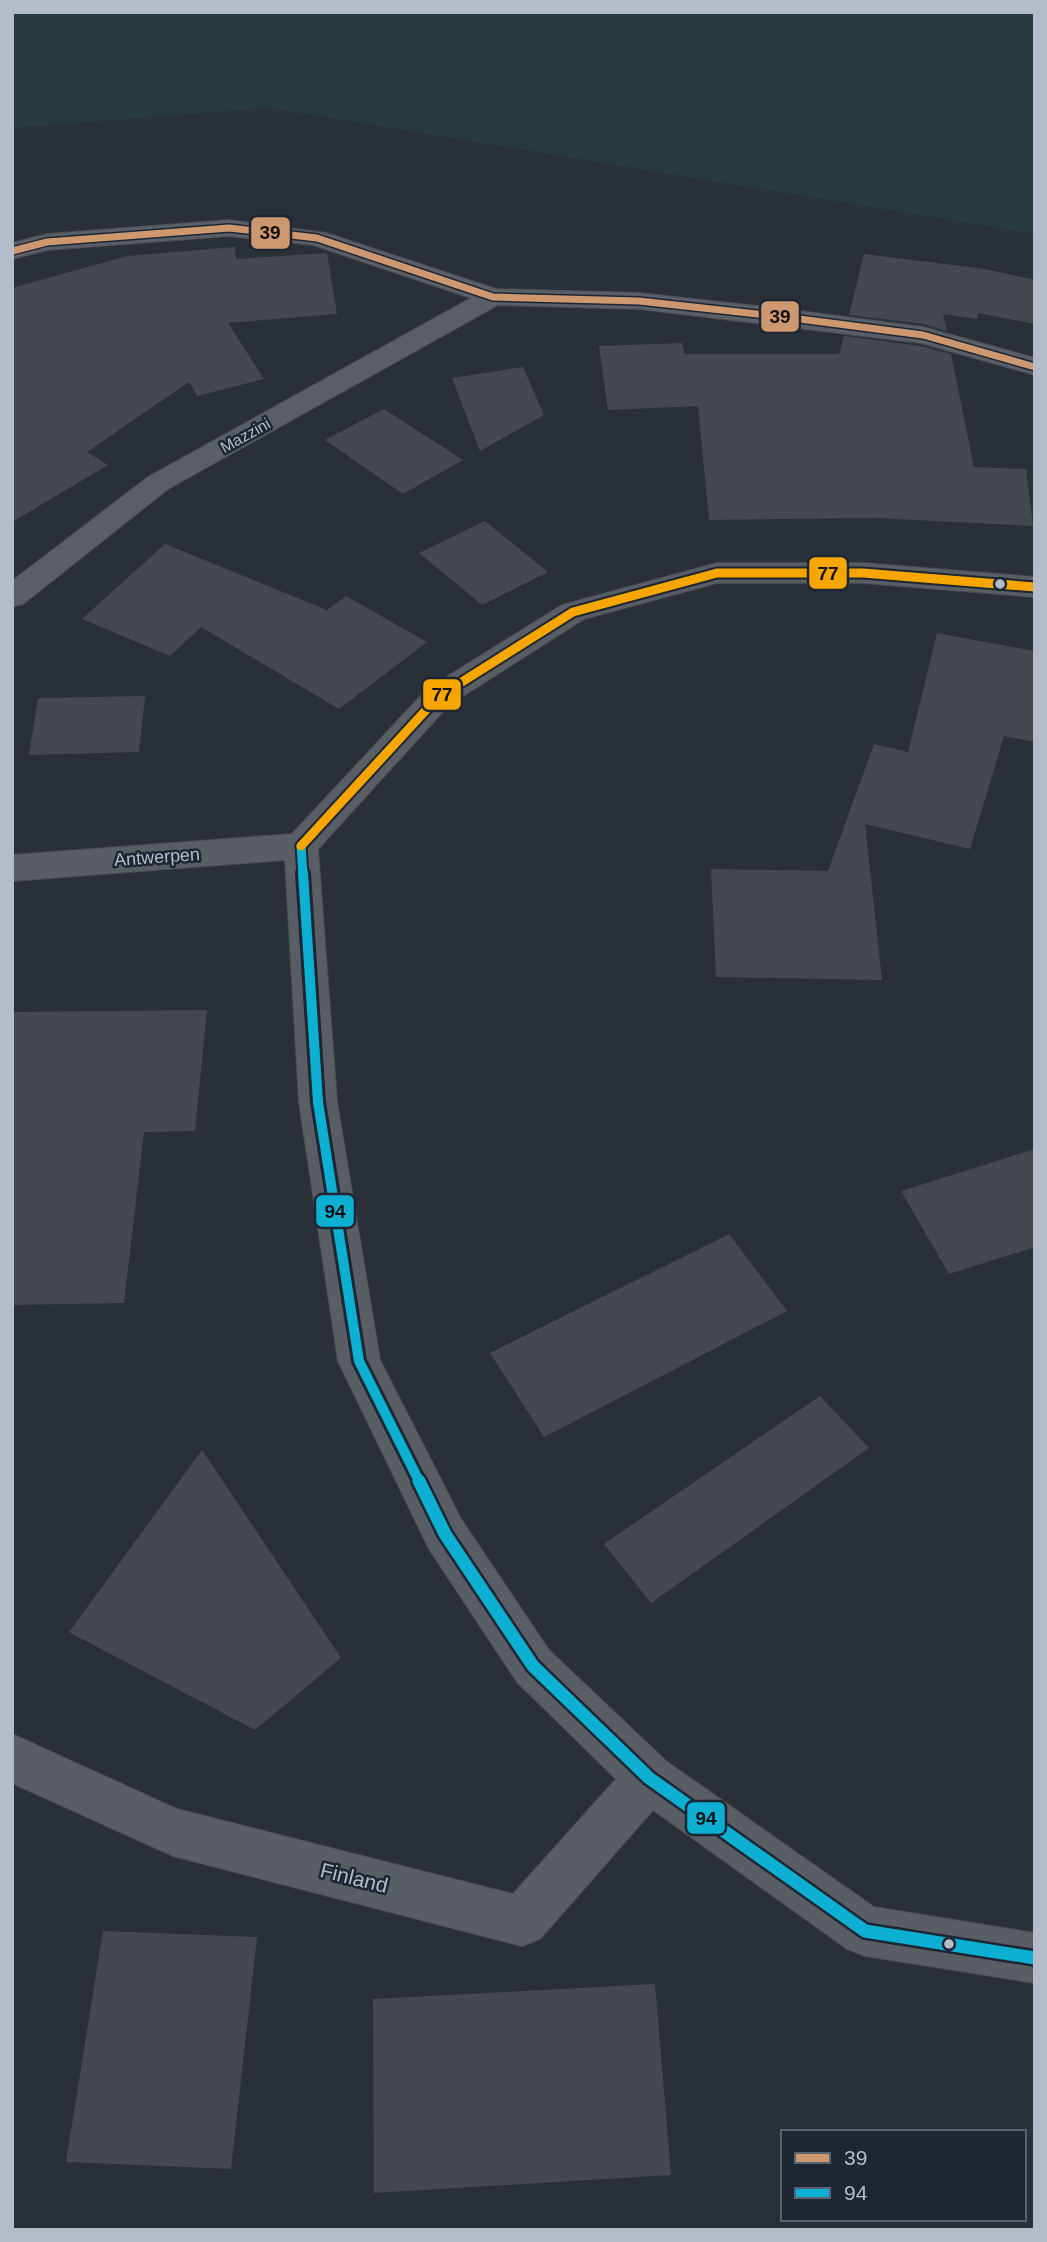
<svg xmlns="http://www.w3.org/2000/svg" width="1047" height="2242" font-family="Arial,sans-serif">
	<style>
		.green { fill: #273a3e }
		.building { fill: #444950 }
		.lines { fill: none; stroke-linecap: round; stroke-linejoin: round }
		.street-casing { stroke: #484c53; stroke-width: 2 }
		.secondary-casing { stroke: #484c53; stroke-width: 2 }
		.street { fill: #5a5e66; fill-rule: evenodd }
		.secondary { fill: #595d64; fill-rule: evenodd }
		.bus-1-casing { stroke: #1d2633; stroke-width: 10 }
		.bus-2-far2-casing { stroke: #1d2633; stroke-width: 13 }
		.bus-2-far1-casing { stroke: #1d2633; stroke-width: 16 }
		.bus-2-casing { stroke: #1d2633; stroke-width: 18 }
		.bus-3-casing { stroke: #1d2633; stroke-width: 13 }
		.bus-1 { stroke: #cd976f; stroke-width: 7 }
		.bus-2-far2 { stroke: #0dafd3; stroke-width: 9 }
		.bus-2-far1 { stroke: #0dafd3; stroke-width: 10 }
		.bus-2 { stroke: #0dafd3; stroke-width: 13 }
		.bus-3 { stroke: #f7a600; stroke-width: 9 }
		.bus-dot { fill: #b4bcc9; stroke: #1d2633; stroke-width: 2.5 }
		.labels { text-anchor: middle; stroke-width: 5; stroke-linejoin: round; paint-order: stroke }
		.far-street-label { font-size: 16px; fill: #b4bcc9; stroke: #1d2633 }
		.street-label { font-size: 18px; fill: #b4bcc9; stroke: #1d2633 }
		.near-street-label { font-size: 21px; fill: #b4bcc9; stroke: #1d2633 }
		.line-badge { stroke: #1d2633; stroke-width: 2.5 }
		.pale-badge-label { font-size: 19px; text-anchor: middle; font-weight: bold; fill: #111 }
	</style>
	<rect width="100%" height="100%" fill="#2a3038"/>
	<polygon class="green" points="12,12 1035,12 1035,234 269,108 12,128"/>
	<g class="building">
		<polygon points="235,247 236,259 327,253 337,314 228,323 264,379 197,396 189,382 87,452 108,465 12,522 12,288 127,256"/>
		<polygon points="864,254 985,269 1035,280 1035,324 978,313 977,319 943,314 947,331 923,324 849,315"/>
		<polygon points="844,336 920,346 951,354 974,467 1026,469 1033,526 876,518 709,520 698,406 608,410 599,346 682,343 685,354 839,354"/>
		<polygon points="523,367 544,415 480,451 452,378"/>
		<polygon points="384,409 463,460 403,494 325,440"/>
		<polygon points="485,521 548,572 482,605 419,553"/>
		<polygon points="165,544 327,610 346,596 427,642 339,709 201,627 170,656 82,619"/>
		<polygon points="937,633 1035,651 1035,742 1004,736 970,849 865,824 882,980 716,977 711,869 828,871 874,744 908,752"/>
		<polygon points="145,696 139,752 29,755 38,698"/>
		<polygon points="207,1010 195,1131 144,1132 124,1303 12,1305 12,1012"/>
		<polygon points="1035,1149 1035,1247 949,1274 901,1191"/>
		<polygon points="729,1234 787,1311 544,1437 490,1353"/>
		<polygon points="820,1396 869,1448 651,1603 604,1544"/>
		<polygon points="202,1450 341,1658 255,1730 69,1632"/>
		<polygon points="103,1931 257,1937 231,2169 66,2162"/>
		<polygon points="655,1984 671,2175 374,2193 373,1999"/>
	</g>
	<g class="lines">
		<defs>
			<polygon id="street" points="229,220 326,233 496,289 639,293 784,309 923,327 1035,358 1035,375 921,343 639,309 498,305 168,489 23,604 12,607 12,581 148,477 471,298 313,245 229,236 47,250 12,259 12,243 47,234"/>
			<polygon id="secondary" points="717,563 863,563 1035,577 1035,597 863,583 717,583 584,619 449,705 318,849 337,1102 380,1360 461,1519 549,1650 666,1761 874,1907 1035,1933 1035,1983 865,1956 847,1949 653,1810 540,1939 522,1946 173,1856 12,1783 12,1734 177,1809 513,1894 616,1779 517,1682 429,1549 338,1361 299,1102 285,860 12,881 12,855 292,834 427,689 562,605"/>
		</defs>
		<use href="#street" class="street-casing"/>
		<use href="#secondary" class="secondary-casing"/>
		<use href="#street" class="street"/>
		<use href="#secondary" class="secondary"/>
		<defs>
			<polyline id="bus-1" points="12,251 47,242 229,228 317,238 493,297 639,301 784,317 923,335 1035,367"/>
			<polyline id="bus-2-far2" points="301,846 303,875"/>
			<polyline id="bus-2-far1" points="303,873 318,1102 359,1361 420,1483"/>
			<polyline id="bus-2" points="419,1481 445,1534 533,1666 649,1778 865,1931 1035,1958"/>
			<polyline id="bus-3" points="301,846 438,697 573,612 717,573 863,573 1035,587"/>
		</defs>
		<use href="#bus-1" class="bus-1-casing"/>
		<use href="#bus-2-far2" class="bus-2-far2-casing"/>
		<use href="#bus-2-far1" class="bus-2-far1-casing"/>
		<use href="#bus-2" class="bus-2-casing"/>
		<use href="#bus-3" class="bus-3-casing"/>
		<use href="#bus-1" class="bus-1"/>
		<use href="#bus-2-far2" class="bus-2-far2"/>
		<use href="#bus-2-far1" class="bus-2-far1"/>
		<use href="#bus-2" class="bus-2"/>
		<use href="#bus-3" class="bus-3"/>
	</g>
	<g class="bus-dot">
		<circle cx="1000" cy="584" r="6"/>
		<circle cx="949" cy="1944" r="6"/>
	</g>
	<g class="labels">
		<g class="far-street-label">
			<text transform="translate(245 435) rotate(-29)" y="6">Mazzini</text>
		</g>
		<g class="street-label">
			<text transform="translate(157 857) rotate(-4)" y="6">Antwerpen</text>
		</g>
		<g class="near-street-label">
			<text transform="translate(354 1878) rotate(14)" y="7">Finland</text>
		</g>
	</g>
	<g class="line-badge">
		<rect x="250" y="216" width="41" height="34" rx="7" fill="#cd976f"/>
		<rect x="760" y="300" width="40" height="33" rx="7" fill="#cd976f"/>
		<rect x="808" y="556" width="40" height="34" rx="7" fill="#f7a600"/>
		<rect x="422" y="678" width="40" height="33" rx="7" fill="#f7a600"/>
		<rect x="315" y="1194" width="40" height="34" rx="7" fill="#0dafd3"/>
		<rect x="686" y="1801" width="40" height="34" rx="7" fill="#0dafd3"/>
	</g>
	<g class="pale-badge-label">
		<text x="270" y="239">39</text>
		<text x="780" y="323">39</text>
		<text x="828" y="580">77</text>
		<text x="442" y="701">77</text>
		<text x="335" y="1218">94</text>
		<text x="706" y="1825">94</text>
	</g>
	<rect width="1047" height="2242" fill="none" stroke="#b4bcc9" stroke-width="28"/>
	<rect x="781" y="2130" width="245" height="91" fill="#1d2633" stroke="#59626f" stroke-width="2"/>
	<rect x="795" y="2153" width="35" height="10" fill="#cd976f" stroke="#59626f" stroke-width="2"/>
	<text x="844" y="2165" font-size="21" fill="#b4bcc9">39</text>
	<rect x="795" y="2188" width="35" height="10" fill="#0dafd3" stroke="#59626f" stroke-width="2"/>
	<text x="844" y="2200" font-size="21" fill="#b4bcc9">94</text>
</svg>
